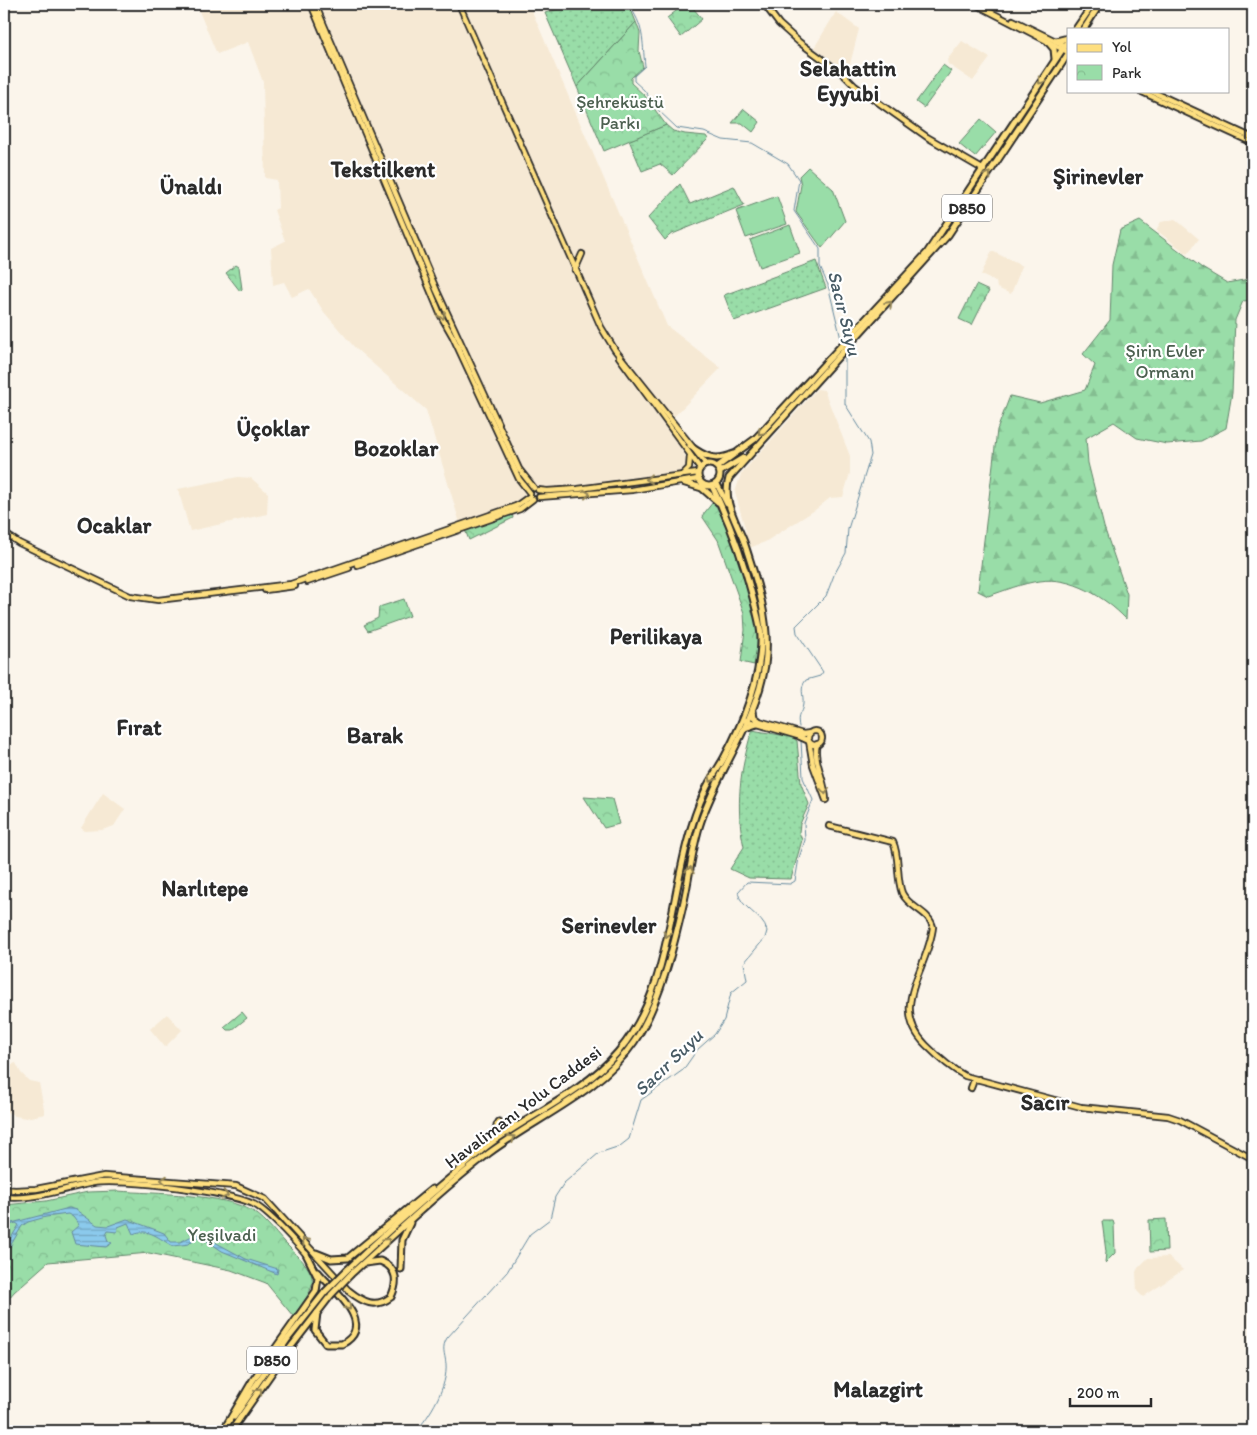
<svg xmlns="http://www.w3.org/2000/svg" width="1257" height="1435" font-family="Itim,sans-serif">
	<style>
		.built { fill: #f6e9d4 }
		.grass { fill: url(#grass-dots); stroke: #62846a }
		.forest { fill: url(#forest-firs); stroke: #62846a }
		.park { fill: url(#park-crowns); stroke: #62846a }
		.pitch { fill: #99dda8; stroke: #62846a }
		.water { fill: url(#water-rules); stroke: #658a9f }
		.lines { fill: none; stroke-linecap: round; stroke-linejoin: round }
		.stream { stroke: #658a9f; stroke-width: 1 }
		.major-casing { stroke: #2b2b2b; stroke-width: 8 }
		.highway-casing { stroke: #2b2b2b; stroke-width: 9 }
		.major { stroke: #fedf80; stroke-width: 4.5 }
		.highway { stroke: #fedf80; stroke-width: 5 }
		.highway-bridge-casing { stroke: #2b2b2b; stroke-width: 9; stroke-linecap: butt }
		.highway-bridge { stroke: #fedf80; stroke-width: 5 }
		.oneway { stroke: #948556 }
		.labels { text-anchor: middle; stroke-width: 4.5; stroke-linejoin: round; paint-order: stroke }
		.shield { fill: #fff; stroke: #6b6b6b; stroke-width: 1 }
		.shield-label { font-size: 16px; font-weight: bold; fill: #2b2b2b }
		.park-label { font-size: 18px; fill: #4c6050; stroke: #fff }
		.street-label { font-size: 18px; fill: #2b2b2b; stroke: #fff }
		.water-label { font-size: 19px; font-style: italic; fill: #485b65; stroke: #fff }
		.district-label { font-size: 22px; font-weight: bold; fill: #2b2b2b; stroke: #fff }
	</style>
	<defs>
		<pattern id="grass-dots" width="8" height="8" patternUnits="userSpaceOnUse" patternTransform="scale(1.25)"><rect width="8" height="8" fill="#99dda8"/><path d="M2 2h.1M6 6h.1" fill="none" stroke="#84be91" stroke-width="1.8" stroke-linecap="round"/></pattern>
		<pattern id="forest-firs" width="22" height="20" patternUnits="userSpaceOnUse" patternTransform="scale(1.25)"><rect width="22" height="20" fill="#99dda8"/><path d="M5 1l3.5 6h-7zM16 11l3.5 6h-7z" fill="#84be91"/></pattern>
		<pattern id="park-crowns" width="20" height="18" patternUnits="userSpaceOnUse" patternTransform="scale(1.25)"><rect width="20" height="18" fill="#99dda8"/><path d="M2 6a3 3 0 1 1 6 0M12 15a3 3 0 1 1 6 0" fill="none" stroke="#84be91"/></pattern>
		<pattern id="water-rules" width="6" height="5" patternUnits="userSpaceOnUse" patternTransform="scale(1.25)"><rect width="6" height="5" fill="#8bcaec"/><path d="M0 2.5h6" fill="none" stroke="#72a4bf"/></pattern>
	</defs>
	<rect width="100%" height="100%" fill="#fbf5eb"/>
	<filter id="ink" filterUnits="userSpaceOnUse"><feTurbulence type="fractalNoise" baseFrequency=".02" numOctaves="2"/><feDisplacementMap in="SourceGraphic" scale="10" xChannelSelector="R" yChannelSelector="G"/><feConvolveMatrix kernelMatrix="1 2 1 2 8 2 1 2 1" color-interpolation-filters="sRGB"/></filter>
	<g filter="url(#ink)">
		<g class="built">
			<polygon points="196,4 529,4 667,326 721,368 666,425 687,459 687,468 682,473 672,477 538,490 462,530 426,410 356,349 324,312 309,289 292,297 284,282 273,285 271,248 285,241 274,210 278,208 277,180 265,178 263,82 248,42 217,54"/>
			<polygon points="836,12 859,29 848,72 814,48"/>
			<polygon points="962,41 990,58 973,81 948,64 947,60"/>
			<polygon points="1175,219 1199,239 1187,254 1156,230 1161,222"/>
			<polygon points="992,251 1022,266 1011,294 997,288 996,282 981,275"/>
			<polygon points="817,389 824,390 850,456 850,473 843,497 830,498 815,510 765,542 749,548 743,533 746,532 735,492 741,474"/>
			<polygon points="238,477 251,478 268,493 267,514 190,531 178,489"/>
			<polygon points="103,793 125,809 114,826 102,830 85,831 81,828"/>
			<polygon points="167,1014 182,1030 165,1047 150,1029"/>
			<polygon points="16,1063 21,1073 29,1081 39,1083 45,1114 26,1118 15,1116 4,1110 4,1067"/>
			<polygon points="1169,1257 1183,1270 1143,1297 1137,1291 1136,1272 1138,1268 1148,1258"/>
		</g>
		<g class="grass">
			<polygon points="575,4 624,4 632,12 636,22 577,87 545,13"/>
			<polygon points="666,125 673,131 685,134 706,136 708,139 673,175 660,164 642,171 629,140"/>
			<polygon points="680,184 690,204 734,186 744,205 670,235 665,240 648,218"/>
			<polygon points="816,261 826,288 734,321 724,295"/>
			<path d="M752,730l40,7 5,4 4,43 8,20 -9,20 -1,8 3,8 -11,39 -42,-1 -19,-9 14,-22c-9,-41 -4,-76 8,-117z"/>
		</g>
		<path class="forest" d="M1140,221l62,47 25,15 22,-4 4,6v15l-10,1 -8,19 -3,73 -6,35 -25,13 -34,3 -30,-6 -23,-16 -28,16 2,25 16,64 23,67 -1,25c-21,-22 -55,-43 -86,-38 -18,2 -36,10 -52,15l-10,-5 19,-161 13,-34 30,7 45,-13 10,-25 -12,-11 27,-34 2,-55 8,-35z"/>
		<g class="park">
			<polygon points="685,4 690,4 702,19 681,37 667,18"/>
			<polygon points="636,22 640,33 639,51 643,67 631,78 631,83 645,96 666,125 604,151 577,87"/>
			<polygon points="943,65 951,71 924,108 916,102"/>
			<polygon points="744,109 760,122 753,132 742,123 732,123"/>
			<polygon points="236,265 239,267 242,289 240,291 226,273"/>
			<polygon points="976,285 989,291 972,325 959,319"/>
			<path d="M713,502c21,28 41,94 44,129 1,11 -1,23 -3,34l-13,-3 4,-32 -1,-17 -26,-73 -16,-24z"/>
			<polygon points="512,513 513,518 469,540 465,530"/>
			<polygon points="404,599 410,616 368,631 364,625 378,618 379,607"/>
			<polygon points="584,797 612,799 619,824 604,828"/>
			<polygon points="242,1012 247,1018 232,1030 227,1030 224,1027"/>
			<path d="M118,1191c37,3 105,2 136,21 14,9 23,24 35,35 31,30 30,36 4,69l-27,-33 -35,-13 -82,-17 -101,9 -34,30 -10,12v-99l42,-4 42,-9z"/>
			<polygon points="1166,1219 1167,1251 1150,1252 1149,1220"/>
			<polygon points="1102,1221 1113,1221 1114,1224 1115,1253 1105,1263 1106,1252"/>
		</g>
		<g class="pitch">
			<polygon points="981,119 996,132 975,157 959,144"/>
			<polygon points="808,167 833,189 845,221 822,248 796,212 801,185 799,176"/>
			<polygon points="777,196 787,224 746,238 736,211"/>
			<polygon points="790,225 800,253 760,267 750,240"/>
		</g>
		<path class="water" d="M69,1208l7,2 21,15 11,1 19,-7 37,14 7,9h9l18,-9 48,26 32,10 -1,5 -55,-23 -19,-13 -7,-1 -7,7 -16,2c-14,-7 -24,-19 -40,-12l-5,-11 -10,4 -1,5 -9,-1 -2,4 2,6 4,2 -6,4 -31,-3 -4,-12 8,-7 -6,-8 -5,-3 -22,3 -18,5 -6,4 -17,29 -1,-17 5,3 10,-16 -3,-2 -12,4v-2z"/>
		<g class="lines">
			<g class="stream">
				<path d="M628,4c17,23 14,36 17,62l-11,10v5l10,9 14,20 19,18 27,4 19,8 29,3 36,21 11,16 -5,31 26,38v18l8,18 14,58"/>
				<path d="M799,727c-3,-14 3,-12 4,-23 1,-10 -4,-15 3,-24l14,-4 3,-4 -26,-39 -1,-7 30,-30 8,-21 12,-22 2,-24 23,-74 -2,-13 -24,-38v-50"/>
				<path d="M416,1431c14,-15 32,-45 30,-67 -1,-11 -5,-16 1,-26l60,-66 23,-38 20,-15 5,-22 9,-14 35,-30 21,-7 9,-7 12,-39 42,-30 14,-20 18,-16 9,-14 7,-27 16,-13 -3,-17 21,-25 2,-7c-4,-16 -27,-23 -29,-39l9,-10 43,2 5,-3 4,-23 6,-18 -1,-17 9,-23 -10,-22 -2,-38"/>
			</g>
			<defs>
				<g id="major">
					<polyline points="311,4 441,316 453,337 519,479 530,493"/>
					<polyline points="315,4 437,291 519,469 534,488"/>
					<polyline points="459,4 601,327 615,350 706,464"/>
					<polyline points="764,4 779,24 799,42 844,75 855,86 927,137 984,170"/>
					<polyline points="975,4 1068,52"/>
					<polyline points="1013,20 1068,47"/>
					<polyline points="1140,91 1253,143"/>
					<polyline points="1151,91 1253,138"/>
					<polyline points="575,270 582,254"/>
					<polyline points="619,357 700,468"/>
					<polyline points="682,475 689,468 690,456"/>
					<polyline points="538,490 547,491 578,489 698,473"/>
					<polyline points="539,497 632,490 698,479"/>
					<polyline points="4,533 19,543 130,596 158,600 291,584 516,506 530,496"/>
					<polyline points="357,565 520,509 533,499"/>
					<polyline points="307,582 349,568"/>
					<polyline points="265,590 295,586"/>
					<path d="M744,720l54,16 11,5 4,24 13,35c0,-18 -14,-41 -9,-56"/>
					<polyline points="756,720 803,734 810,733"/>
					<circle cx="815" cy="738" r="7"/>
					<path d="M829,826l64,16c7,15 3,35 9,51 7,15 27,18 31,34 -5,43 -45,80 -7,118 12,12 24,23 39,31l116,31 87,9 12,4 73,39"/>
					<polyline points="971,1088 974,1080 979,1079"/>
					<polyline points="4,1189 15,1190 36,1189 104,1176 236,1186 265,1199 349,1291"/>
					<path d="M4,1197c29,4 61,-9 89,-14 27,-5 142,9 164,23 19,13 34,32 49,48"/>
				</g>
				<g id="highway">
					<polyline points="1076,29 1093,4"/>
					<polyline points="1084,29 1100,4"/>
					<polyline points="1056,41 1068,38"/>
					<polyline points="1048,42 1054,49 1055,59"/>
					<path d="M690,446c15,11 25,16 43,8"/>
					<circle cx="709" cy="475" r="11"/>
					<polyline points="717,467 755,439 927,253 1068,41"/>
					<polyline points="720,472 743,458"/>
					<polyline points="682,482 702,488 718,502"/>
					<polyline points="717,484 727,504"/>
					<polyline points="753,711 754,717 758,720"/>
					<polyline points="745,728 757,724"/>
					<polyline points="499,1122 505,1126 516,1125"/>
					<polyline points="490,1143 497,1132 497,1125"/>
					<polyline points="316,1253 331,1259 348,1258 432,1189"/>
					<polyline points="401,1269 402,1240 410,1223"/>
					<path d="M347,1270c33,-32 67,-62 103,-92 14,-11 26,-24 40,-34 42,-30 94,-52 128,-92 60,-69 49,-180 87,-261 5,-12 13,-22 19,-33 19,-35 35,-73 37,-113 1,-16 -4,-31 -8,-47 -10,-39 -23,-75 -41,-112"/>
					<path d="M351,1274c45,-41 90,-84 138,-121 48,-36 111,-61 145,-111 26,-38 40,-97 50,-141 6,-27 8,-54 17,-80 19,-54 55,-99 64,-156 6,-42 -8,-84 -21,-123 -8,-21 -22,-41 -15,-64l219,-243 120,-181"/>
					<path d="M349,1291c14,11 26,18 42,6 7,-15 7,-29 -11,-36l-15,2"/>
					<path d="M317,1313l-2,17 11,14h16c36,-19 -9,-54 -24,-72"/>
					<polyline points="234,1417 287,1340 325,1292"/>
					<polyline points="223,1431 253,1380 316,1291 318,1278 306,1254"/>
					<polyline points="231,1431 280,1361 331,1295"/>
				</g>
			</defs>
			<use href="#major" class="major-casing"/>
			<use href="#highway" class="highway-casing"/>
			<use href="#major" class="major"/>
			<use href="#highway" class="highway"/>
			<defs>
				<g id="highway-bridge">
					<polyline points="325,1292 347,1270"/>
					<polyline points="331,1295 351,1274"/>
				</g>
			</defs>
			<use href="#highway-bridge" class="highway-bridge-casing"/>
			<use href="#highway-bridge" class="highway-bridge"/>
		</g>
		<defs><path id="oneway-chevron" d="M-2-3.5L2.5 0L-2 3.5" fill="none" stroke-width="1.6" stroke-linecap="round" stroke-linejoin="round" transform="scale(1.25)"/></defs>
		<g class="oneway">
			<use href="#oneway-chevron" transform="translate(1041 81) rotate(124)"/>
			<use href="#oneway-chevron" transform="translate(988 175) rotate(-58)"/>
			<use href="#oneway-chevron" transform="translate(889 304) rotate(-48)"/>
			<use href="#oneway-chevron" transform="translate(442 316) rotate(66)"/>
			<use href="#oneway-chevron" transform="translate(761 432) rotate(133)"/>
			<use href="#oneway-chevron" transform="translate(649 479) rotate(173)"/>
			<use href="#oneway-chevron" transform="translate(587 494) rotate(-6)"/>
			<use href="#oneway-chevron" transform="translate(712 779) rotate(120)"/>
			<use href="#oneway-chevron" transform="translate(825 791) rotate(85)"/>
			<use href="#oneway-chevron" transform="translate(690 870) rotate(-78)"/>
			<use href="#oneway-chevron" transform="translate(667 934) rotate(103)"/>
			<use href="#oneway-chevron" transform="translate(512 1138) rotate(-34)"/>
			<use href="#oneway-chevron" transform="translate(164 1180) rotate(-176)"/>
			<use href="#oneway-chevron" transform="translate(225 1195) rotate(13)"/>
			<use href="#oneway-chevron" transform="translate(305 1241) rotate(-133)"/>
			<use href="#oneway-chevron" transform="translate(387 1241) rotate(-42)"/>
			<use href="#oneway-chevron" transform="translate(348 1307) rotate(52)"/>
			<use href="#oneway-chevron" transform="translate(259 1391) rotate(-56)"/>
		</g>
	</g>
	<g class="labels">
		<g class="shield">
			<rect x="942" y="194.5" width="50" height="27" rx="4"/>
			<rect x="247" y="1346.5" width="50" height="27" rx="4"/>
		</g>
		<g class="shield-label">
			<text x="967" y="214">D850</text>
			<text x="272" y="1366">D850</text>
		</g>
		<g class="park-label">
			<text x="620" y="108">Şehreküstü<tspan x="620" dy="21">Parkı</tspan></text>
			<text x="1165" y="357">Şirin Evler<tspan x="1165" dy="21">Ormanı</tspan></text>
			<text x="222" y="1241">Yeşilvadi</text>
		</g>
		<g class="street-label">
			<text transform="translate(523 1107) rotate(-37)" y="6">Havalimanı Yolu Caddesi</text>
		</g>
		<g class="water-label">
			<text transform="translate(845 313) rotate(76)" y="7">Sacır Suyu</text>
			<text transform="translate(668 1062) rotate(-44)" y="7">Sacır Suyu</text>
		</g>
		<g class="district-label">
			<text x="848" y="76">Selahattin<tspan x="848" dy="25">Eyyubi</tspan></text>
			<text x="383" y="177">Tekstilkent</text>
			<text x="1098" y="184">Şirinevler</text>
			<text x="191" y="194">Ünaldı</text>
			<text x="273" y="436">Üçoklar</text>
			<text x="396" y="456">Bozoklar</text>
			<text x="114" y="533">Ocaklar</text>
			<text x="656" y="644">Perilikaya</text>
			<text x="139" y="735">Fırat</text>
			<text x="375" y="743">Barak</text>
			<text x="205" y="896">Narlıtepe</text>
			<text x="609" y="933">Serinevler</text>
			<text x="1045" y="1110">Sacır</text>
			<text x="878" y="1397">Malazgirt</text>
		</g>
	</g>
	<rect width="1257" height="1435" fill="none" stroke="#fff" stroke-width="20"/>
	<rect x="10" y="10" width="1237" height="1415" fill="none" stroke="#2b2b2b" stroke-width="2" filter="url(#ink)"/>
	<rect x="1067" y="28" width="162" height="65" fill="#ffffff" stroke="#aaaaaa"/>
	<rect x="1077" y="44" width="25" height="8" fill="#fedf80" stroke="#aaaaaa"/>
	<text x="1112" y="52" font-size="15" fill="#2b2b2b">Yol</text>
	<rect x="1077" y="65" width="25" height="15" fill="url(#park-crowns)" stroke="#aaaaaa"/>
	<text x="1112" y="78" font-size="15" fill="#2b2b2b">Park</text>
	<path d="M1070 1398v8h81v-8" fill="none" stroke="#2b2b2b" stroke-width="2.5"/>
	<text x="1077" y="1398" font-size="15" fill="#2b2b2b" stroke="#ffffff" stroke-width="4" paint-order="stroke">200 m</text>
</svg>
